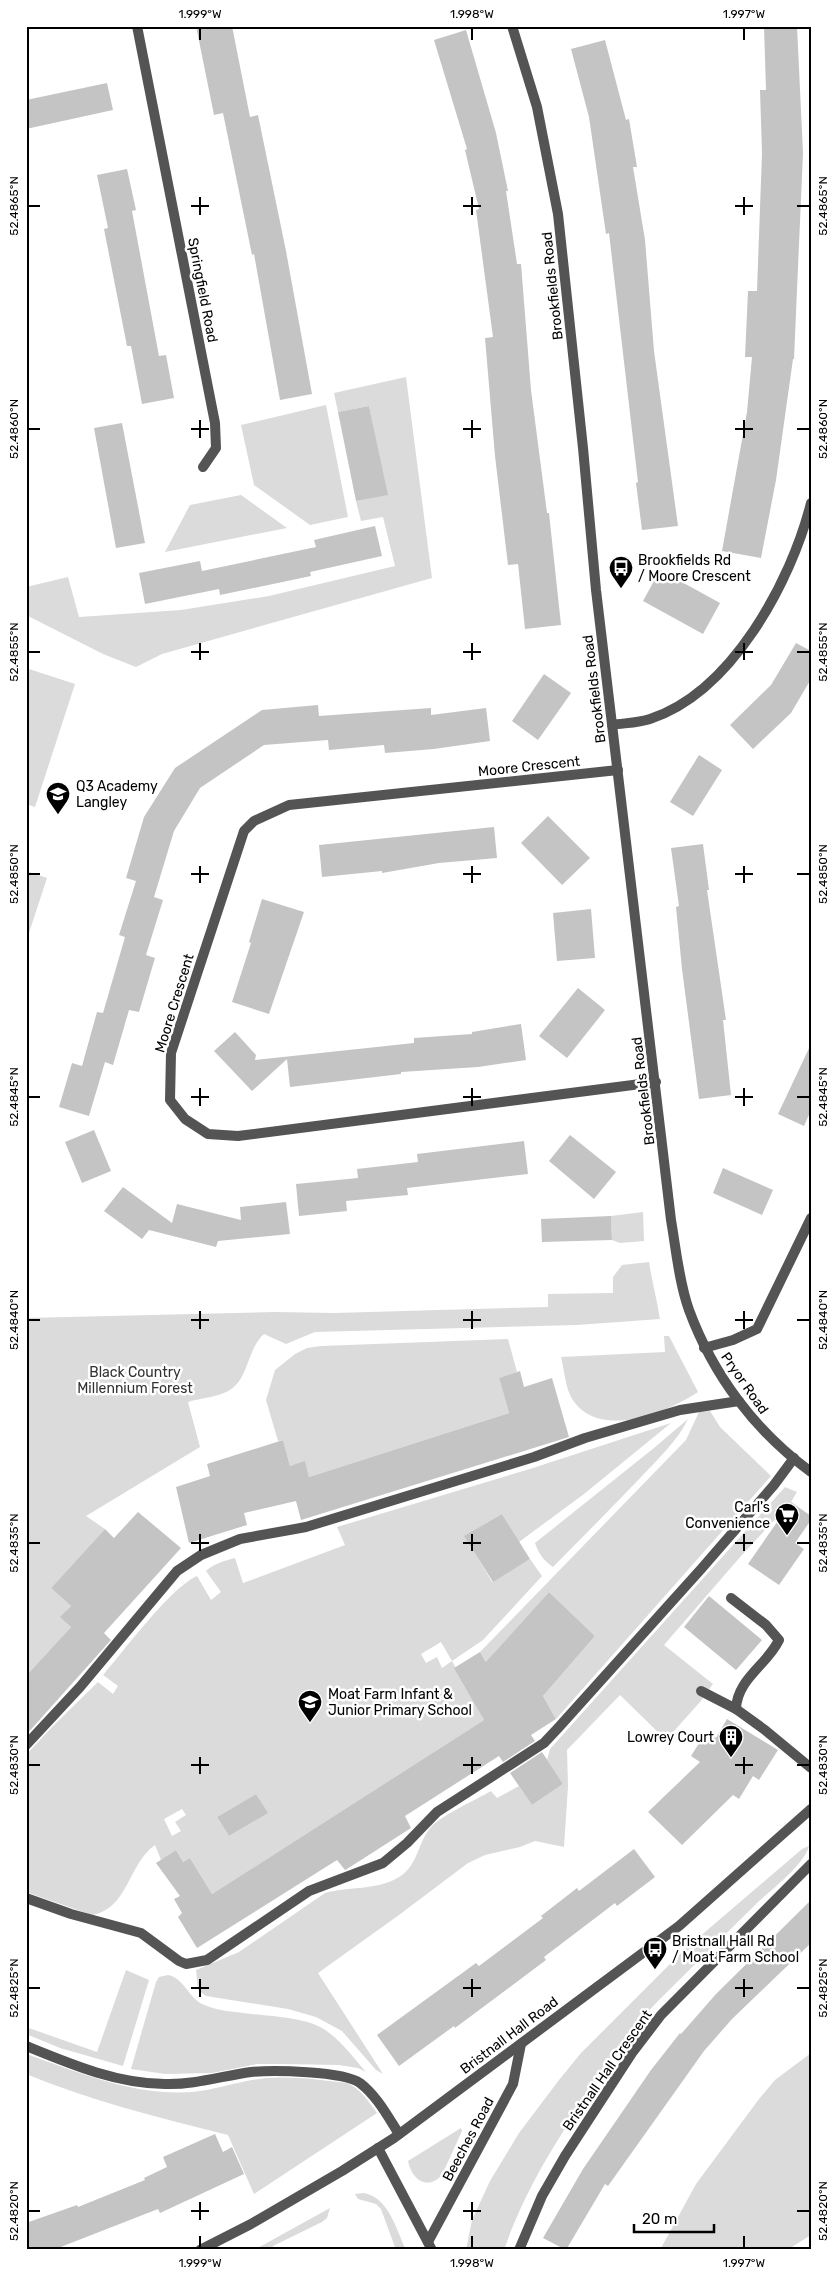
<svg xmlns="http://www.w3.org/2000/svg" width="837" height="2276" font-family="Rubik,sans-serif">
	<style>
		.green { fill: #dbdbdb; fill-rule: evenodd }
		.building { fill: #c4c4c4 }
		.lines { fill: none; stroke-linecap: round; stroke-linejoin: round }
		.service { stroke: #545454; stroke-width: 10 }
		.minor { stroke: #545454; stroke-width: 10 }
		.tertiary { stroke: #545454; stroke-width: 10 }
		.ticks { fill: none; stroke: #000; stroke-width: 2 }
		.labels { text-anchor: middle; stroke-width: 5; stroke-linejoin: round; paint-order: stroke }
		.street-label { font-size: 14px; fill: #000; stroke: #fff }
		.poi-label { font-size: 14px; fill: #000; stroke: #fff; text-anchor: start }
		.park-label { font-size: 14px; fill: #323232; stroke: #fff }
		.neatline { fill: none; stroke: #000; stroke-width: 2 }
		.ticks-label { font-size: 12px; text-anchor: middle; fill: #000 }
	</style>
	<rect width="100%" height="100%" fill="#fff"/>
	<g class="green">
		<polygon points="406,377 432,578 162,654 136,667 103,654 26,615 26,587 68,577 79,617 181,610 269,596 395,566 383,517 361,521 356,501 387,494 369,406 338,412 334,393"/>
		<polygon points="326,405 348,517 310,525 254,485 241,425"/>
		<polygon points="241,495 287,528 165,552 190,505"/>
		<polygon points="26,668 75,684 35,807 26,804"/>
		<polygon points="26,871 47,878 26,942"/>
		<polygon points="643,1212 644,1241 620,1243 612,1240 611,1216"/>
		<path d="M649,1262c3,19 8,38 11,57l-83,6 -262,7 -29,12 -22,-10c-17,15 -15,44 -34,56 -11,7 -29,8 -42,12l12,45 -114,69 19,13 -54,59 20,18 -10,11 10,10 -45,49v-358l249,-6 59,1 214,-6v-13l65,-1v-16l9,-12z"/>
		<path d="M664,1336h5l29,56c-33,22 -104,50 -128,3 -5,-12 -6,-26 -9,-38l104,-5z"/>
		<polygon points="508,1339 517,1372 499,1378 509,1413 309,1477 305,1462 290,1466 283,1440 278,1441 266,1400 275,1370 295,1354 307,1348 321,1346"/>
		<polygon points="710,1411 720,1427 771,1476 556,1719 543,1696 595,1636 549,1592 498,1649 488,1665 480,1652 686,1440 699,1412"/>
		<path d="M688,1419c-10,21 -30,40 -46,57 -29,30 -59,61 -89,91 -10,-7 -14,-13 -18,-24l119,-95z"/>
		<path d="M671,1423l-87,71 -65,48 -17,-28 -37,22 27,46 38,-23 12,17 -59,64 -31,21 32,59 -272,174 -22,-36 -7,4 -7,-12 -15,10 -6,-15c-27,19 -27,64 -63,70l-66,-23v-137l26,-28 46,-45 15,12 5,-8 -15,-11c21,-24 68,-88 94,-99l14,24 10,-8 -15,-21c9,-8 18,-10 29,-13l8,25 102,-38 -8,-18 196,-59zM441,1642l11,19 -10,7 -5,-11 -11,6 -5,-9zM256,1794l11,19 -38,23 -12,-19zM182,1809l4,6 -11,7 6,9 -9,5 -8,-17z"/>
		<path d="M785,1487l12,5 -6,10 -50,54 -77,89 49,39 -13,18 -34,38 -46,-45 -53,55 1,36 -4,61 -29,-6 -15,6 -35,8 -17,8 -69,52 -81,58 65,101 -7,-4 -34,-39 -26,-14 -28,-8 -82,-13 -8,-6 -2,-20 43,-18 86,-59c25,-7 51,-2 74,-16 20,-12 18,-35 33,-51 9,-10 45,-27 59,-35l6,7 22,-12 13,19 31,-21 -16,-24 3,-11z"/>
		<path d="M809,1846c-4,18 -38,44 -53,58 -32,32 -65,64 -97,96 -19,19 -35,44 -51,66 -41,57 -81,117 -104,184h-38l6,-30 18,-39 29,-48 40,-53 22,-27 103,-103 118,-101z"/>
		<polygon points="126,1970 149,1980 123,2066 60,2048 26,2034 26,2027 97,2052"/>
		<path d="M168,1975c16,3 20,22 34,29 14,7 35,8 49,10 20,2 54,4 71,14 18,11 31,29 44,44l-8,-4 -19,-3 -56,-1h-26l-45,9 -47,1 -34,-5 25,-87 3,-5z"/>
		<polygon points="811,2053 811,2235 787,2250 660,2250 696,2184 759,2099 775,2080"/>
		<path d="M26,2054c55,19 107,42 166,38 25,-2 50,-12 75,-14 27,-2 54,2 80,5 14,6 21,18 30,30l-123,81 -26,-59c-69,-17 -136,-34 -202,-61z"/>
		<path d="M461,2128l1,3 -20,44c-15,16 -30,5 -34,-14z"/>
		<path d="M364,2193c25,5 32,36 42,57h-10l-15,-41 -5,-5 -18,-5 -3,-5z"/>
		<polygon points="330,2208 327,2218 322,2222 273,2246 272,2250 254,2250"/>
	</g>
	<g class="building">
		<polygon points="196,26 232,26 250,117 258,115 286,251 312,394 280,400 254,254 252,255 223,113 214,115"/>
		<polygon points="764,26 797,26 803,153 794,359 793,359 776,480 761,558 722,551 747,412 752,357 745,357 748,291 757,291 762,153 760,90 766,90"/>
		<polygon points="466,30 496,133 508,191 506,191 517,264 521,264 531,390 547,513 549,513 561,625 525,629 518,564 508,565 495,456 485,338 493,337 476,210 479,209 465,150 467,149 434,40"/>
		<polygon points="605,40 626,120 629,119 637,167 633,167 645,240 654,351 678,526 642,530 636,483 638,482 609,233 606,234 589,117 571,49"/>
		<polygon points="107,83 113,110 26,129 26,100"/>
		<polygon points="127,169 136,210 132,211 159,356 166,355 174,398 142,404 131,346 127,346 104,229 108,228 97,175"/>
		<polygon points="369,406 388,495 356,501 338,412"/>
		<polygon points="122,423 145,543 116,548 94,428"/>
		<polygon points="375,526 382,556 310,572 311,576 220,595 219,589 145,604 139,573 200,561 202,571 316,547 314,540"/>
		<polygon points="660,570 720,603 703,634 643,601"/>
		<polygon points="796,643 811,651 811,679 791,713 753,749 730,725 771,685"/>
		<polygon points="544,674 571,693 538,740 512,721"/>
		<polygon points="318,705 319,716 431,708 431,715 486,708 490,741 434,749 385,753 384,745 329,750 328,740 264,745 200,788 174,831 154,897 163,900 146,955 155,958 139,1012 129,1010 113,1065 105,1062 89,1116 59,1107 72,1063 82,1066 97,1012 103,1013 125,937 119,935 136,881 126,878 144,817 175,768 262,710"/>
		<polygon points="699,755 722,770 693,816 670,802"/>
		<polygon points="548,816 590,858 562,885 521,843"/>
		<polygon points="494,827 497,858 439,863 382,873 382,871 322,877 319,845"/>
		<polygon points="703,844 709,890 707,890 726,1020 723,1020 731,1095 699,1099 682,969 676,907 679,906 671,848"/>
		<polygon points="262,899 304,912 269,1014 232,1002 251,943 249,942"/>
		<polygon points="591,909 595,958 557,961 553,913"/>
		<polygon points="578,988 605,1010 567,1058 539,1036"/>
		<polygon points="521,1024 526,1060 478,1067 401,1072 401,1074 290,1087 287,1059 252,1091 214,1051 235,1032 256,1055 255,1060 414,1043 414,1038 472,1034 472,1032"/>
		<polygon points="811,1044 811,1110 804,1126 778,1114"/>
		<polygon points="94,1130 111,1171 82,1183 65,1142"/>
		<polygon points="570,1135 616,1172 594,1199 549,1161"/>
		<polygon points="524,1141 528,1174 407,1188 408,1195 346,1201 347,1211 299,1216 296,1184 358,1178 357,1169 418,1162 417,1154"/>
		<polygon points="723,1168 773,1190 762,1215 713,1193"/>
		<polygon points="123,1187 172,1223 177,1204 241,1220 240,1207 286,1202 290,1234 218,1241 216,1247 149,1230 142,1239 104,1211"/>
		<polygon points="611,1216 612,1240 542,1242 541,1219"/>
		<polygon points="520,1371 524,1387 552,1378 569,1437 301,1520 296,1501 244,1513 247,1525 189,1543 176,1487 210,1476 207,1464 283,1440 290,1466 305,1461 309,1477 509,1413 499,1378"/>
		<polygon points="791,1502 811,1516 811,1520 795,1543 804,1549 779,1585 748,1564"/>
		<polygon points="138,1512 181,1548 104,1633 111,1640 26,1735 26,1676 71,1627 60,1617 71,1606 51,1588 105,1529 114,1538"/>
		<polygon points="502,1514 530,1559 493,1582 464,1536"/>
		<polygon points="549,1592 595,1636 543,1696 556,1719 531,1735 535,1741 503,1762 499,1756 405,1816 411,1828 347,1869 345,1870 337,1860 197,1948 178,1917 182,1913 174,1899 180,1896 156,1863 176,1850 183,1862 190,1858 212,1894 484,1720 454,1668 480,1652 486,1662"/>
		<polygon points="709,1596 762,1640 736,1670 684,1627"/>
		<polygon points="727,1719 778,1750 759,1780 753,1776 739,1799 733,1795 682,1845 648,1812 700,1762 691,1756 706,1732 716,1738"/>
		<polygon points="542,1752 563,1784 532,1805 510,1773"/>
		<polygon points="256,1794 268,1813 229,1836 217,1817"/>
		<polygon points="634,1849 655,1877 617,1906 615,1903 544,1957 546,1960 455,2028 454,2026 399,2066 377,2035 476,1963 479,1966 543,1918 541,1916 577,1888 579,1891"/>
		<polygon points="811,1900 811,1943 732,2019 704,2051 608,2186 605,2184 566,2250 543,2238 583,2169 651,2070 680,2033 681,2034 716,1994"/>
		<polygon points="215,2134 223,2152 232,2147 244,2174 160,2213 158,2209 53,2250 26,2250 26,2223 77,2205 78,2207 145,2180 144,2178 167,2167 163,2157"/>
	</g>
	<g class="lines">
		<g class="service">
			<polyline points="701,1691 736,1709"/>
			<polyline points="26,1745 80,1687 177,1571 201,1555 240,1539 306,1527 534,1457 585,1438 680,1410 739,1401"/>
			<polyline points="26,1898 71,1914 141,1933 179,1961 186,1964 207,1960 309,1891 383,1863 407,1843 437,1812 544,1743 559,1727 702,1568 774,1485 794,1458"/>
			<path d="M26,2046c44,18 91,38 139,38 29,1 57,-8 86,-12 22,-2 92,-1 109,11 17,13 28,34 39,51"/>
		</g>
		<g class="minor">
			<polyline points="137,26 215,423 216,448 203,467"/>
			<path d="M512,26l25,81 21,107 25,234 13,142 75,630c5,29 8,62 18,90 24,65 66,121 122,162"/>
			<path d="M612,725c12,-2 26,-2 38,-6 82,-27 141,-137 161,-216"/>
			<polyline points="618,770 289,805 254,821 244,831 171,1053 170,1100 185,1119 208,1134 238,1136 656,1082"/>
			<polyline points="704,1348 733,1340 757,1329 811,1218"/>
			<path d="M731,1598l35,27 13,15c-12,25 -42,39 -43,69l29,21 46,38"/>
			<polyline points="378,2148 432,2250"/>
			<polyline points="428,2242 513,2084 521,2044"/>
			<polyline points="519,2250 542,2196 565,2156 632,2053 661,2015 811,1864"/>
		</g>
		<polyline class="tertiary" points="200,2250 251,2224 342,2171 394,2138 679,1926 811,1809"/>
	</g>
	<path class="ticks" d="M200,28v12M472,28v12M744,28v12M200,197v18M472,197v18M744,197v18M28,206h12M191,206h18M463,206h18M735,206h18M797,206h13M200,420v18M472,420v18M744,420v18M28,429h12M191,429h18M463,429h18M735,429h18M797,429h13M200,643v17M472,643v17M744,643v17M28,652h12M191,652h18M463,652h18M735,652h18M797,652h13M200,866v17M472,866v17M744,866v17M28,874h12M191,874h18M463,874h18M735,874h18M797,874h13M200,1088v18M472,1088v18M744,1088v18M28,1097h12M191,1097h18M463,1097h18M735,1097h18M797,1097h13M200,1311v18M472,1311v18M744,1311v18M28,1320h12M191,1320h18M463,1320h18M735,1320h18M797,1320h13M200,1534v17M472,1534v17M744,1534v17M28,1543h12M191,1543h18M463,1543h18M735,1543h18M797,1543h13M200,1757v17M472,1757v17M744,1757v17M28,1765h12M191,1765h18M463,1765h18M735,1765h18M797,1765h13M200,1979v18M472,1979v18M744,1979v18M28,1988h12M191,1988h18M463,1988h18M735,1988h18M797,1988h13M200,2202v18M472,2202v18M28,2211h12M191,2211h18M463,2211h18M797,2211h13M200,2236v12M472,2236v12M744,2236v12"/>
	<defs>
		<symbol id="bus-pin" viewBox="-11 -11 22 30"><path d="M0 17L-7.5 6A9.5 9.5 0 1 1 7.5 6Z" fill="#000" stroke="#fff"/><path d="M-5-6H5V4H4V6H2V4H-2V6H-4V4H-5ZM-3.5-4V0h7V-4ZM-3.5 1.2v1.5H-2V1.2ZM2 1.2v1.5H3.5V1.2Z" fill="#fff"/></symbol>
		<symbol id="school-pin" viewBox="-11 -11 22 30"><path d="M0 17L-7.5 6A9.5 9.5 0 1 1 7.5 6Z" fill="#000" stroke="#fff"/><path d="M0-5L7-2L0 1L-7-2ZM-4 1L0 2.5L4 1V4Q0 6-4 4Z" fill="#fff"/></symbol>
		<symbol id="supermarket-pin" viewBox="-11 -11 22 30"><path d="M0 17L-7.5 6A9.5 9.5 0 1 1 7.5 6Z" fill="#000" stroke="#fff"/><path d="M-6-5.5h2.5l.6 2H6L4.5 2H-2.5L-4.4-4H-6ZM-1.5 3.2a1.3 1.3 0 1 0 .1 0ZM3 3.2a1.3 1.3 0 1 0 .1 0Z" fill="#fff"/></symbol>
		<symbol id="building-pin" viewBox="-11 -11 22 30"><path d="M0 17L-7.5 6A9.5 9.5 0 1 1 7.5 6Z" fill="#000" stroke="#fff"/><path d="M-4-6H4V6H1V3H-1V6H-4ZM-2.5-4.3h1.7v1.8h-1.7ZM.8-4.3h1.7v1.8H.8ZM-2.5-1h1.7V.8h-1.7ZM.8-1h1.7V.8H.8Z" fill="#fff"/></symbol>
	</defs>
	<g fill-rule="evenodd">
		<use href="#bus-pin" x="607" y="554" width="28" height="38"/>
		<use href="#school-pin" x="44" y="780" width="28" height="38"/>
		<use href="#supermarket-pin" x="773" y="1501" width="28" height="38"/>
		<use href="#school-pin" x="296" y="1688" width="28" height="38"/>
		<use href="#building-pin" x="717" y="1723" width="28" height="38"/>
		<use href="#bus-pin" x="641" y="1935" width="28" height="38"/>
	</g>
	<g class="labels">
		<g class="street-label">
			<text transform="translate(552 286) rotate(-96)" y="5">Brookfields Road</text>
			<text transform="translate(203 290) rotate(79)" y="5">Springfield Road</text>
			<text transform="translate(594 689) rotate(-97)" y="5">Brookfields Road</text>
			<text transform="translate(529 766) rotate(-6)" y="5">Moore Crescent</text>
			<text transform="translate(174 1003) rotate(-73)" y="5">Moore Crescent</text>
			<text transform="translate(643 1091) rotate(-97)" y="5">Brookfields Road</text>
			<text transform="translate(745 1383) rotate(55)" y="5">Pryor Road</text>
			<text transform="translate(509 2035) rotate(-37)" y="5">Bristnall Hall Road</text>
			<text transform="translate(607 2070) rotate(-55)" y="5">Bristnall Hall Crescent</text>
			<text transform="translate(468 2139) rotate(-62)" y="5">Beeches Road</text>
		</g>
		<g class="poi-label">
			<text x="638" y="565">Brookfields Rd<tspan x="638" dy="16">/ Moore Crescent</tspan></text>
			<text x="76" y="791">Q3 Academy<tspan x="76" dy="16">Langley</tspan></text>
			<text x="770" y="1512" text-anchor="end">Carl's<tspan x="770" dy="16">Convenience</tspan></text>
			<text x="328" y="1699">Moat Farm Infant &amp;<tspan x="328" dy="16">Junior Primary School</tspan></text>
			<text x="714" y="1742" text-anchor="end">Lowrey Court</text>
			<text x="672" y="1946">Bristnall Hall Rd<tspan x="672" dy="16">/ Moat Farm School</tspan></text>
		</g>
		<g class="park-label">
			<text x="135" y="1377">Black Country<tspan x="135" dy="16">Millennium Forest</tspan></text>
		</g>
	</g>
	<rect width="837" height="2276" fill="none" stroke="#ffffff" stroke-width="55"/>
	<path d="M634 2224v8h80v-8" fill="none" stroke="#000000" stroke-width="2.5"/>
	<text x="642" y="2224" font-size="15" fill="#000000" stroke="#ffffff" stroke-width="4" paint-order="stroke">20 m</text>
	<rect x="28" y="28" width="782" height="2220" class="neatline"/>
	<g class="ticks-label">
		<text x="200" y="18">1.999°W</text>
		<text x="472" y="18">1.998°W</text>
		<text x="744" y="18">1.997°W</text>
		<text transform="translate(14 206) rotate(-90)" y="4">52.4865°N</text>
		<text transform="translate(823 206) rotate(-90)" y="4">52.4865°N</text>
		<text transform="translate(14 429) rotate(-90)" y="4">52.4860°N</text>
		<text transform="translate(823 429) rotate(-90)" y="4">52.4860°N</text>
		<text transform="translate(14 652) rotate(-90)" y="4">52.4855°N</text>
		<text transform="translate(823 652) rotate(-90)" y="4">52.4855°N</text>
		<text transform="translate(14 874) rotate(-90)" y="4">52.4850°N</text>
		<text transform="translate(823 874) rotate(-90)" y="4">52.4850°N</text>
		<text transform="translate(14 1097) rotate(-90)" y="4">52.4845°N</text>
		<text transform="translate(823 1097) rotate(-90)" y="4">52.4845°N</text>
		<text transform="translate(14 1320) rotate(-90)" y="4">52.4840°N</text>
		<text transform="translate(823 1320) rotate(-90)" y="4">52.4840°N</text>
		<text transform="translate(14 1543) rotate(-90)" y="4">52.4835°N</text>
		<text transform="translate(823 1543) rotate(-90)" y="4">52.4835°N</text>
		<text transform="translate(14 1765) rotate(-90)" y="4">52.4830°N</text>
		<text transform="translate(823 1765) rotate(-90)" y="4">52.4830°N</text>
		<text transform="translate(14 1988) rotate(-90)" y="4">52.4825°N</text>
		<text transform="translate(823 1988) rotate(-90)" y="4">52.4825°N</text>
		<text transform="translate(14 2211) rotate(-90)" y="4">52.4820°N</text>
		<text transform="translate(823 2211) rotate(-90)" y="4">52.4820°N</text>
		<text x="200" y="2267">1.999°W</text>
		<text x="472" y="2267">1.998°W</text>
		<text x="744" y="2267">1.997°W</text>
	</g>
</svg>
